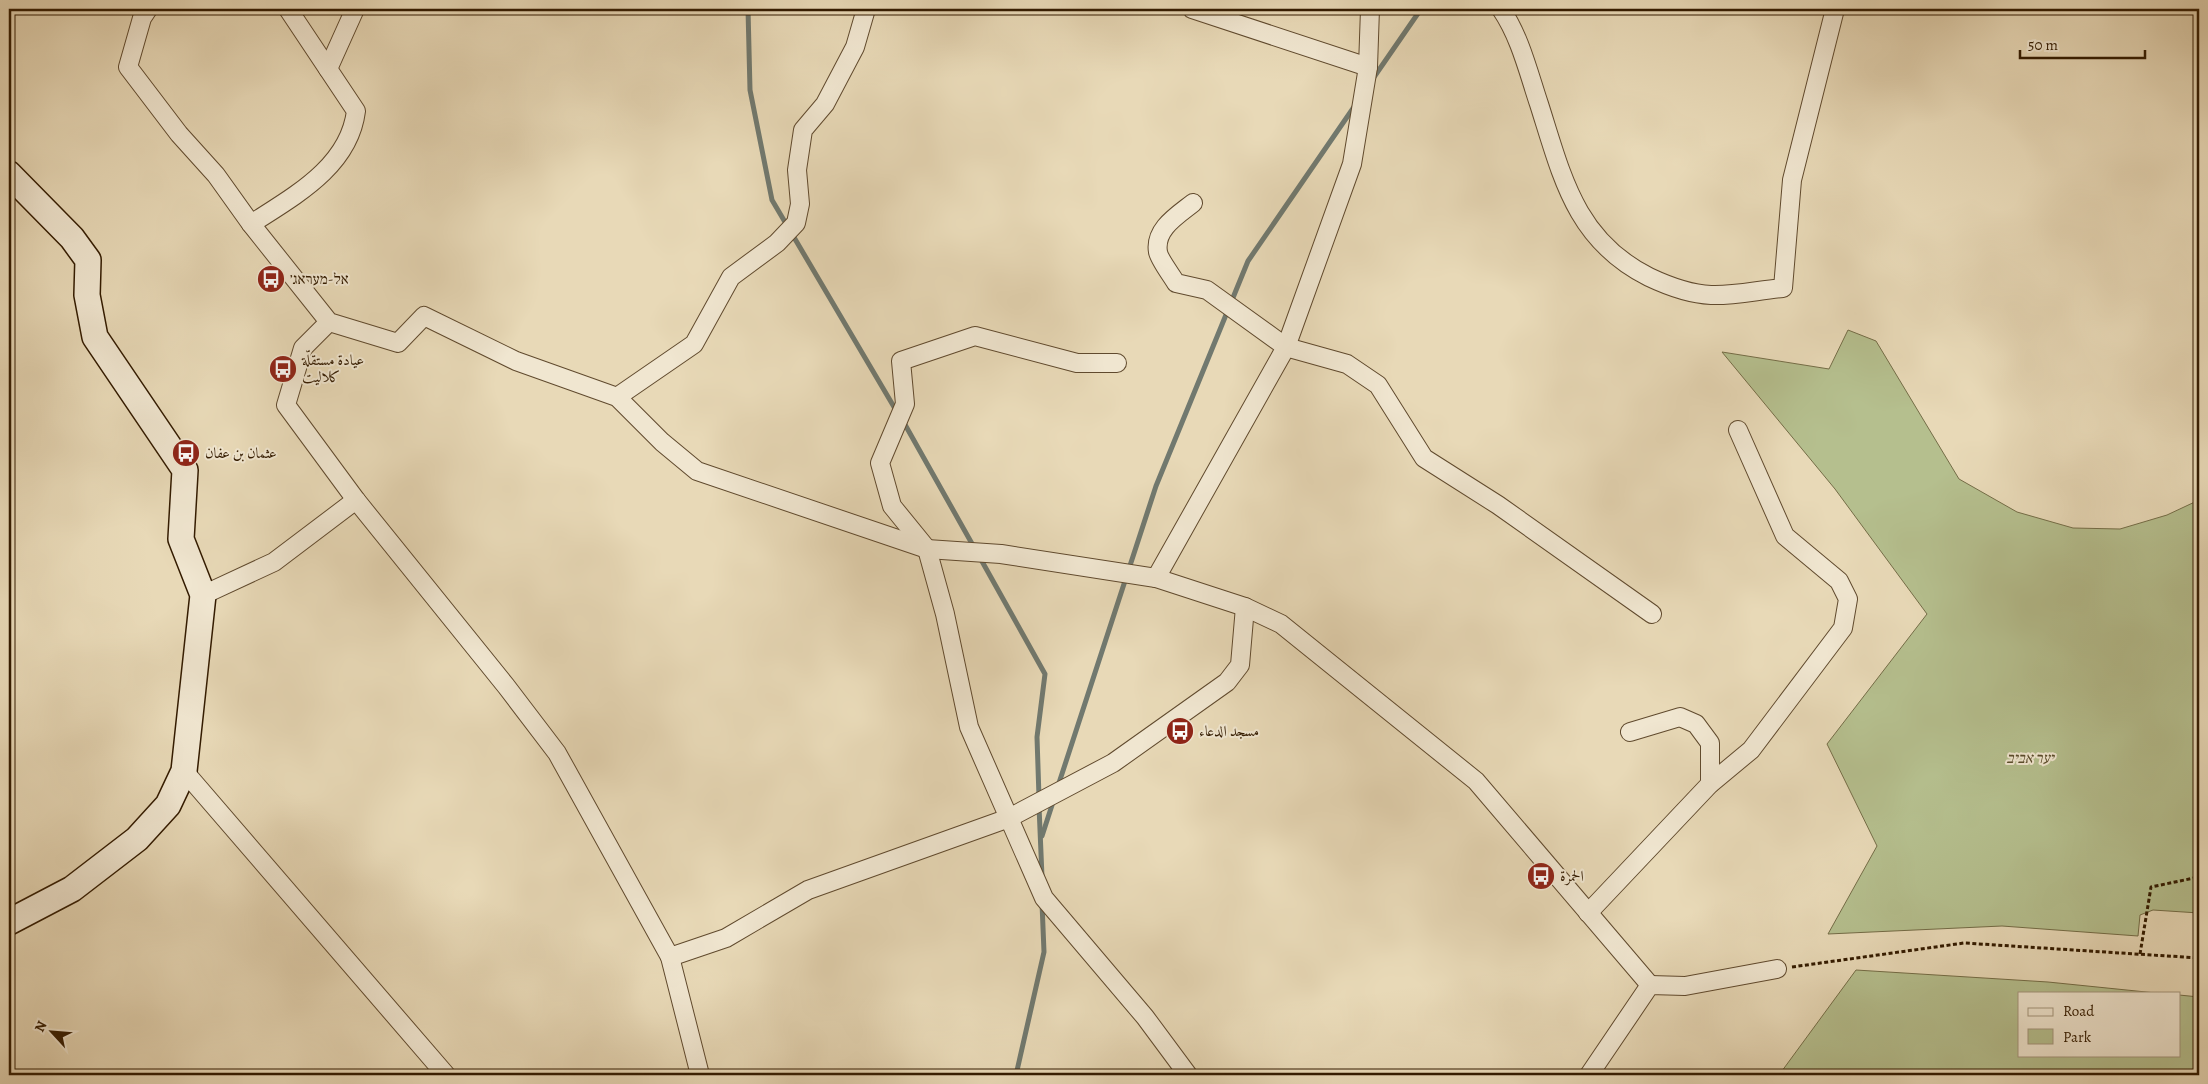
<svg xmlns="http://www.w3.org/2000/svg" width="2208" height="1084" font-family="Alegreya,Amiri,'Frank Ruhl Libre',serif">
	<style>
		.green { fill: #b5bf8e; stroke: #746d47 }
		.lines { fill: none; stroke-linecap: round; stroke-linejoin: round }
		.stream { stroke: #71796f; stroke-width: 5 }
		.street-casing { stroke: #604a2e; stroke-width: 20 }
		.secondary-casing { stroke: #331b00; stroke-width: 28 }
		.path { stroke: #331b00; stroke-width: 3; stroke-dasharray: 4 2.5; stroke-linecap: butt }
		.street { stroke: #f0e6d0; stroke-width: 18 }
		.secondary { stroke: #f0e6d0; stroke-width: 25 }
		.labels { text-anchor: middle; stroke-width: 4; stroke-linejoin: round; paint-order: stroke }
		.poi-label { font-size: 15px; fill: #331b00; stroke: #f0e6d0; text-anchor: start }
		.park-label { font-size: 15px; font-style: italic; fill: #5a4c2b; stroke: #f0e6d0 }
	</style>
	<rect width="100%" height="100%" fill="#e8d9b7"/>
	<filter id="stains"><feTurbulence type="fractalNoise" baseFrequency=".004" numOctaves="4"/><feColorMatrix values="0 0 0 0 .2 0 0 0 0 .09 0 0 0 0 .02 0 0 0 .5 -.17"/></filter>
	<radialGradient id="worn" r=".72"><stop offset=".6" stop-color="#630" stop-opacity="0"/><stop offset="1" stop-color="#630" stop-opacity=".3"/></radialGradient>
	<g class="green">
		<polygon points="1848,330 1876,341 1959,479 2017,512 2073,528 2120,529 2167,515 2199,500 2199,913 2153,910 2140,915 2138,936 2002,926 1828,934 1877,846 1827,744 1927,614 1835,489 1722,352 1829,369"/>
		<polygon points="1856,970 2048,982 2156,993 2019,993 2019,1055 2179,1055 2179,995 2199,997 2199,1075 1779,1075"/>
	</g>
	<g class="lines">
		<g class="stream">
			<polyline points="748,9 750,90 772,200 897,412"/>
			<polyline points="1372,80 1421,9"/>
			<polyline points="903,421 975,549"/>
			<polyline points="979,556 1045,674 1037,737 1039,797"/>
			<polyline points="1058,786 1156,486 1248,261 1356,104"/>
			<polyline points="1039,806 1042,877"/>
			<polyline points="1042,836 1054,799"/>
			<polyline points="1016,1075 1044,952 1042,903"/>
		</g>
		<defs>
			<g id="street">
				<polyline points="148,9 142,18 128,67 179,134 216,175 251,224 329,322 398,343 424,316 516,361 617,397 662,442 697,471 927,549 1001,554 1156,578 1245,607 1281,624 1476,781 1650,985"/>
				<polyline points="1192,9 1368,67"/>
				<path d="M1501,9c19,28 27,62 38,95 23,72 36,136 110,173 19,9 40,17 62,18 23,1 48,-5 72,-7l9,-108 43,-171"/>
				<polyline points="328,69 355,9"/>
				<path d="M1193,203c-15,12 -39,26 -35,49 1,7 14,24 18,31l31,7 79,57 61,17 31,21 46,73 74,47 154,109"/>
				<path d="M251,224c43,-28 98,-57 105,-113l-68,-102"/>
				<polyline points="329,322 303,348 286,405 356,500 506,686 557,753 670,957 700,1075"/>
				<polyline points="1117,363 1077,363 975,336 901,361 905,404 880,463 892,506 927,549 945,614 969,727 1044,898 1145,1017 1188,1075"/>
				<polyline points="617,397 694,344 731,277 777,243 796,223 800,204 797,170 803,130 825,104 855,47 866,9"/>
				<polyline points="1156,578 1286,347 1352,164 1368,67 1370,9"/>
				<polyline points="203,595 274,562 356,500"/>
				<polyline points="1630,732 1680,717 1696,724 1710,743 1710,784"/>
				<polyline points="184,771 446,1075"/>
				<polyline points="1588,913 1710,784 1751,750 1843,628 1848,599 1839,581 1785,536 1738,430"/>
				<polyline points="670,957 726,938 808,890 1009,818 1113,763 1227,682 1240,665 1245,607"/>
				<polyline points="1589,1075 1650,985 1685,986 1777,969"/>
			</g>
			<polyline id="secondary" points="9,174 72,238 88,260 87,295 95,337 185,470 181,539 203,595 184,771 168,805 137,839 72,889 9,922"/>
		</defs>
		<use href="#street" class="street-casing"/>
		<use href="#secondary" class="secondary-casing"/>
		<g class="path">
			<polyline points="2140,954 2151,887 2199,877"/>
			<polyline points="1792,967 1964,943 2199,958"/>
		</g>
		<use href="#street" class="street"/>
		<use href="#secondary" class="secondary"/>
	</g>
	<defs>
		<symbol id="bus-disc" viewBox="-11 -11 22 22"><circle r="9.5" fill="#8f2418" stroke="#f0e6d0"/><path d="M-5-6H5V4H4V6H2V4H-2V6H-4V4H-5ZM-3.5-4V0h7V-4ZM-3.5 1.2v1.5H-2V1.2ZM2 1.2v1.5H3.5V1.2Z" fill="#fff"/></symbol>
	</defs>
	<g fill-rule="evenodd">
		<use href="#bus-disc" x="255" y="263" width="32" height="32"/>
		<use href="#bus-disc" x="267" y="353" width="32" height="32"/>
		<use href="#bus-disc" x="170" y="437" width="32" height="32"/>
		<use href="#bus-disc" x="1164" y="715" width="32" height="32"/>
		<use href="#bus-disc" x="1525" y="860" width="32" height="32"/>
	</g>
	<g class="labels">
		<g class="poi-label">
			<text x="290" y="284">אל-מעראג׳</text>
			<text x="302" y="365">عيادة مستقلّة<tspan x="302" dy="17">كلاليت</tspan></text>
			<text x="205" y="458">عثمان بن عفان</text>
			<text x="1199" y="736">مسجد الدعاء</text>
			<text x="1560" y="881">الحمرة</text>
		</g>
		<g class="park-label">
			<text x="2030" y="763">יער אביב</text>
		</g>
	</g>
	<rect width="2208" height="1084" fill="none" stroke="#e8d9b7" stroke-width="30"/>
	<rect x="10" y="10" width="2188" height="1064" fill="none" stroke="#331b00" stroke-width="2.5"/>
	<rect x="15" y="15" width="2178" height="1054" fill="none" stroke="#331b00"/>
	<rect x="2018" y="992" width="162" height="65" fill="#f0e6d0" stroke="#a4957d"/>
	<rect x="2028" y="1008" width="25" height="8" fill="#f0e6d0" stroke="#a4957d"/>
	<text x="2063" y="1016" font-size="15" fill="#331b00">Road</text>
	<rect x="2028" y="1029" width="25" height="15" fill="#b5bf8e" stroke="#a4957d"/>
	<text x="2063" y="1042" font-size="15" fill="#331b00">Park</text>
	<g transform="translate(52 1032) rotate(296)" stroke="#f0e6d0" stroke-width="4" paint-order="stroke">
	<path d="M0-4L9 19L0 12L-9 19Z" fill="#331b00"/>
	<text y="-8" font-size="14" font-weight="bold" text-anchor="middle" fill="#331b00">N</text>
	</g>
	<path d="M2020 50v8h125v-8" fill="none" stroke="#331b00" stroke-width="2.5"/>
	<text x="2028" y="50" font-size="15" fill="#331b00" stroke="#f0e6d0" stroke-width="4" paint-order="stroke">50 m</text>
	<rect width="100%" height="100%" filter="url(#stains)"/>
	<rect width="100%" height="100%" fill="url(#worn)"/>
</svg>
